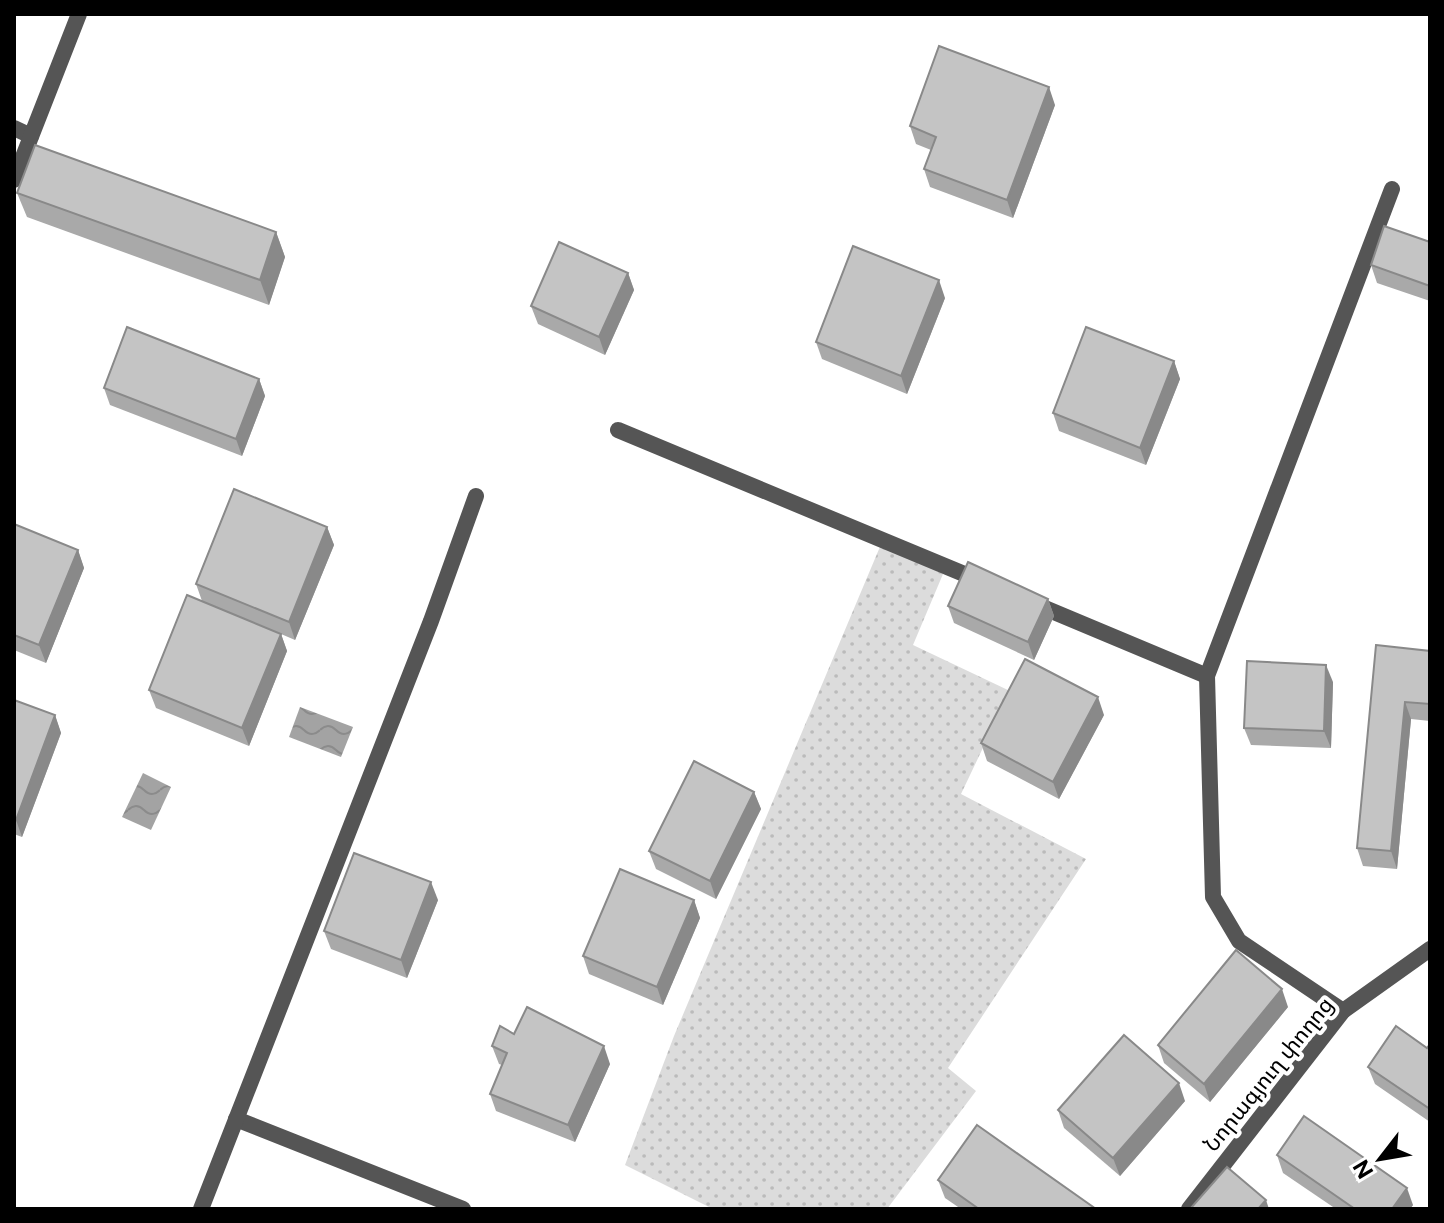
<svg xmlns="http://www.w3.org/2000/svg" width="1444" height="1223" font-family="'Public Sans','Noto Sans Armenian',sans-serif">
	<style>
		.grass { fill: url(#grass-dots) }
		.water { fill: url(#water-waves) }
		.lines { fill: none; stroke-linecap: round; stroke-linejoin: round }
		.lane { stroke: #555; stroke-width: 16 }
		.street { stroke: #555; stroke-width: 16 }
		.wall { fill: #a9a9a9 }
		.shaded-wall { fill: #898989 }
		.building { fill: #c4c4c4; stroke: #898989; stroke-width: 2 }
		.labels { text-anchor: middle; stroke-width: 8; stroke-linejoin: round; paint-order: stroke }
		.street-label { font-size: 22px; fill: #000; stroke: #fff }
	</style>
	<defs>
		<pattern id="grass-dots" width="8" height="8" patternUnits="userSpaceOnUse" patternTransform="scale(2)"><rect width="8" height="8" fill="#dcdcdc"/><path d="M2 2h.1M6 6h.1" fill="none" stroke="#bbb" stroke-width="1.8" stroke-linecap="round"/></pattern>
		<pattern id="water-waves" width="16" height="10" patternUnits="userSpaceOnUse" patternTransform="scale(2)"><rect width="16" height="10" fill="#a3a3a3"/><path d="M0 5q4-4 8 0t8 0" fill="none" stroke="#8b8b8b"/></pattern>
	</defs>
	<rect width="100%" height="100%" fill="#fff"/>
	<polygon class="grass" points="882,542 943,574 913,645 1010,691 961,794 1086,859 948,1068 976,1091 887,1209 713,1209 625,1165 674,1036"/>
	<g class="water">
		<polygon points="300,707 353,727 341,757 289,737"/>
		<polygon points="143,773 171,787 151,830 122,817"/>
	</g>
	<g class="lines">
		<g class="lane">
			<polyline points="618,430 981,581"/>
			<polyline points="1035,604 1207,676"/>
			<polyline points="236,1119 463,1209"/>
			<polyline points="201,1209 431,621 476,496"/>
		</g>
		<g class="street">
			<polyline points="14,128 31,136"/>
			<polyline points="14,180 79,14"/>
			<polyline points="1343,1011 1239,941 1213,897 1207,676 1392,189"/>
			<polyline points="1189,1209 1343,1011 1430,949"/>
		</g>
	</g>
	<g class="wall">
		<polygon points="1055,105 1013,218 930,187 924,169 931,150 916,144 910,126"/>
		<polygon points="17,193 276,232 285,257 269,305 27,217"/>
		<polygon points="1430,242 1430,301 1377,283 1371,265"/>
		<polygon points="628,273 634,290 605,355 538,324 531,306"/>
		<polygon points="945,298 907,394 822,359 816,342"/>
		<polygon points="1174,361 1180,379 1146,465 1059,431 1053,413"/>
		<polygon points="259,379 265,396 242,456 110,405 104,388"/>
		<polygon points="14,524 78,550 84,568 46,663 14,650"/>
		<polygon points="327,527 334,545 295,640 281,634 287,651 249,746 156,708 149,690 202,601 196,584"/>
		<polygon points="1048,599 1054,616 1034,660 954,623 948,606"/>
		<polygon points="1376,645 1430,651 1430,721 1411,719 1397,869 1363,866 1357,848"/>
		<polygon points="1333,682 1331,748 1251,745 1244,728"/>
		<polygon points="14,700 55,715 61,733 22,837 14,834"/>
		<polygon points="1104,715 1059,799 987,761 981,743"/>
		<polygon points="754,792 761,809 716,899 656,869 649,851"/>
		<polygon points="438,900 407,978 331,949 324,931"/>
		<polygon points="694,900 700,918 663,1005 589,974 583,956"/>
		<polygon points="1288,1007 1210,1102 1164,1063 1158,1045"/>
		<polygon points="514,1034 610,1064 575,1142 496,1111 490,1094 502,1065 499,1064 492,1046"/>
		<polygon points="1430,1044 1430,1122 1375,1084 1368,1067 1427,1048"/>
		<polygon points="1185,1101 1120,1176 1064,1128 1058,1110"/>
		<polygon points="1277,1155 1413,1205 1410,1209 1336,1209 1283,1173"/>
		<polygon points="938,1180 1096,1209 961,1209 945,1198"/>
	</g>
	<g class="shaded-wall">
		<polygon points="1049,87 1055,105 1013,218 1007,200"/>
		<polygon points="276,232 285,257 269,305 260,280"/>
		<polygon points="628,273 634,290 605,355 599,337"/>
		<polygon points="939,280 945,298 907,394 901,376"/>
		<polygon points="1174,361 1180,379 1146,465 1140,448"/>
		<polygon points="259,379 265,396 242,456 236,439"/>
		<polygon points="327,527 334,545 295,640 289,622"/>
		<polygon points="78,550 84,568 46,663 39,645"/>
		<polygon points="1048,599 1054,616 1034,660 1028,642"/>
		<polygon points="281,634 287,651 249,746 242,728"/>
		<polygon points="1326,665 1333,682 1331,748 1324,731"/>
		<polygon points="1098,697 1104,715 1059,799 1053,782"/>
		<polygon points="1405,702 1411,719 1397,869 1391,851"/>
		<polygon points="55,715 61,733 22,837 16,820"/>
		<polygon points="754,792 761,809 716,899 710,881"/>
		<polygon points="431,882 438,900 407,978 401,960"/>
		<polygon points="694,900 700,918 663,1005 657,987"/>
		<polygon points="1282,989 1288,1007 1210,1102 1204,1084"/>
		<polygon points="604,1046 610,1064 575,1142 568,1125"/>
		<polygon points="1179,1083 1185,1101 1120,1176 1113,1158"/>
		<polygon points="1407,1188 1413,1205 1410,1209 1392,1209"/>
		<polygon points="1266,1200 1269,1209 1258,1209"/>
	</g>
	<g class="building">
		<polygon points="939,46 1049,87 1007,200 924,169 936,137 910,126"/>
		<polygon points="35,145 276,232 260,280 17,193"/>
		<polygon points="1384,226 1430,242 1430,286 1371,265"/>
		<polygon points="559,242 628,273 599,337 531,306"/>
		<polygon points="853,246 939,280 901,376 816,342"/>
		<polygon points="127,327 259,379 236,439 104,388"/>
		<polygon points="1086,327 1174,361 1140,448 1053,413"/>
		<polygon points="234,489 327,527 289,622 196,584"/>
		<polygon points="14,524 78,550 39,645 14,635"/>
		<polygon points="968,562 1048,599 1028,642 948,606"/>
		<polygon points="187,595 281,634 242,728 149,690"/>
		<polygon points="1376,645 1430,651 1430,704 1405,702 1391,851 1357,848"/>
		<polygon points="1025,659 1098,697 1053,782 981,743"/>
		<polygon points="1247,661 1326,665 1324,731 1244,728"/>
		<polygon points="14,700 55,715 16,820 14,819"/>
		<polygon points="694,761 754,792 710,881 649,851"/>
		<polygon points="354,853 431,882 401,960 324,931"/>
		<polygon points="620,869 694,900 657,987 583,956"/>
		<polygon points="1236,950 1282,989 1204,1084 1158,1045"/>
		<polygon points="527,1007 604,1046 568,1125 490,1094 507,1053 492,1046 500,1026 514,1034"/>
		<polygon points="1396,1026 1427,1048 1430,1044 1430,1109 1368,1067"/>
		<polygon points="1124,1035 1179,1083 1113,1158 1058,1110"/>
		<polygon points="1304,1116 1407,1188 1392,1209 1355,1209 1277,1155"/>
		<polygon points="977,1125 1096,1209 979,1209 938,1180"/>
		<polygon points="1227,1167 1266,1200 1258,1209 1190,1209"/>
	</g>
	<g class="labels">
		<g class="street-label">
			<text transform="translate(1268 1074) rotate(-51)" y="8">Նորագյուղ փողոց</text>
		</g>
	</g>
	<rect width="1444" height="1223" fill="none" stroke="#000000" stroke-width="32"/>
	<g transform="translate(1380 1159) rotate(239)" stroke="#ffffff" stroke-width="6" paint-order="stroke">
	<path d="M0-6L14 30L0 20L-14 30Z" fill="#000000"/>
	<text y="-12" font-size="22" font-weight="bold" text-anchor="middle" fill="#000000">N</text>
	</g>
</svg>
